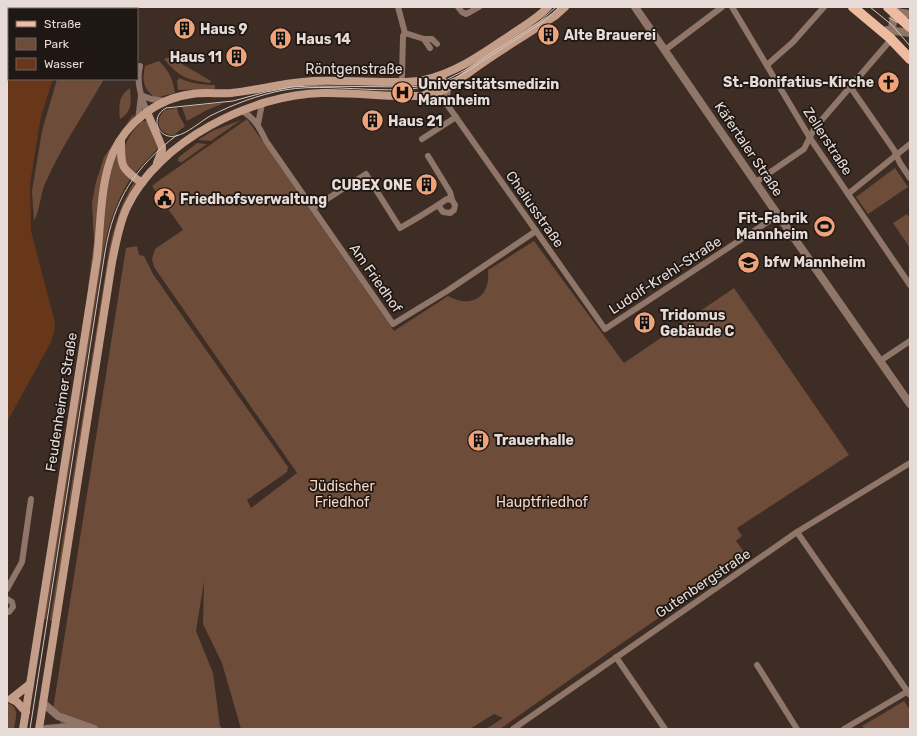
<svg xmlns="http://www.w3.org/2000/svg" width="917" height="736" font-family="Rubik,sans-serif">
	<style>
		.green { fill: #6d4c39 }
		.water { fill: #683719 }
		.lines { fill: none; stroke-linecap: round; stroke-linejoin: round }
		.minor { stroke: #8f7669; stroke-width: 6 }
		.tertiary { stroke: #8f7669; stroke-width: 8 }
		.secondary { stroke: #c49d88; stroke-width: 8 }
		.primary { stroke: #edbba0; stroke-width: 10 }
		.tram { stroke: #d0c5bf; stroke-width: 1 }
		.labels { text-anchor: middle; stroke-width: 3.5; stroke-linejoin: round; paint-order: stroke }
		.poi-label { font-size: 14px; font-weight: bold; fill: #e6dbd6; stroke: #1e1713; text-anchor: start }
		.street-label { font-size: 14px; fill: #e6dbd6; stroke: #1e1713 }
		.park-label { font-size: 14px; fill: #f6d5c3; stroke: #1e1713 }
	</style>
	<rect width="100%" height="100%" fill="#3d2d24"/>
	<g class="green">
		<path d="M170,57l41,24 -1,2c-23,-3 -31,-6 -46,-24z"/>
		<path d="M159,61c10,10 14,18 16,32l-20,5c-12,-10 -13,-17 -10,-32z"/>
		<path d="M179,78c11,5 23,7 36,7v4l-37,1 -1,-9z"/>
		<path d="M57,79h47c-20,35 -44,70 -60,107 -4,12 -4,23 -10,35l-2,-30 10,-60z"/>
		<path d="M130,88c1,14 3,23 -10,31 -1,-13 -2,-23 10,-31z"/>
		<polygon points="222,103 222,104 207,110 187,121 182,107"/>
		<path d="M177,108l2,7 6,11 -11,9c-11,0 -17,-7 -15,-17l5,-8z"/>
		<polygon points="135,115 117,140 98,219 90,287 88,287 94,241 92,203 96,182 104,157 132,116"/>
		<path d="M247,119l147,212 54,-35c23,13 43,1 40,-26l46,-29 90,122 110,-75 115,167 -112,73 5,8 -6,5 12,16 -136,93 -112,79h-14l17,-11 -9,-4 -24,15h-229l-19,-66 -19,-39 1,-43 -8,50 17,42 7,53 3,3h-164l3,-16 -9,-4 73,-461 11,-2 2,9 5,1 9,18 135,193 -1,5 -40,28 4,8 46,-35 -143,-206 -2,-8 3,-10 28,-19 -31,-44 5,-4z"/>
		<polygon points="241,120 211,141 198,140 212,131"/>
		<path d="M142,121h4l3,1 10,25 -25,27c-2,-3 -6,-6 -8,-10 -8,-15 6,-33 16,-43z"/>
		<polygon points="197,143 207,144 182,162 179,162 178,160 179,157"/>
		<path d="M118,151l4,19 8,9c-15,24 -22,47 -27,75l-57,365h-2l64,-436 1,-10z"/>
		<polygon points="895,168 908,187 868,214 856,197"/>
		<path d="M134,182l3,2 -15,27 -69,411 -3,-2 59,-370c5,-25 12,-46 25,-68z"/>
		<polygon points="907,214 910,219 910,248 893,223"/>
		<polygon points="904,701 910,710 910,729 865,729 862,726"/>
		<path d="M7,703c13,3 9,15 7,26h-7z"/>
	</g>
	<polygon class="water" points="9,53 9,79 53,79 41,116 30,184 31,231 55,323 54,332 51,342 7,422 7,55"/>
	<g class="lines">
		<g class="minor">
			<polyline points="398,7 405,33 424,39 432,39 437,44"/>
			<polyline points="458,7 462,12 466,14 470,12 479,7"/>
			<polyline points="732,7 810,138 910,285"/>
			<polyline points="424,39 430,48"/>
			<polyline points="665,50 722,7"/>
			<polyline points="767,65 793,42 824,7"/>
			<path d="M140,66c-4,16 1,30 7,46"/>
			<polyline points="402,76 403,36 405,33"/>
			<polyline points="851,88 894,150 900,163 910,178"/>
			<polyline points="141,95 151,99 166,101"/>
			<polyline points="432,95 446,103 605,329 778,215"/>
			<polyline points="446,103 448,88"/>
			<path d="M242,111c13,7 18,18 24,30l127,183 54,-33 89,-60"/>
			<polyline points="138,120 141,96"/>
			<polyline points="258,124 262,104"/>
			<polyline points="422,139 456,117"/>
			<polyline points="428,156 450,192 452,200"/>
			<polyline points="756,182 804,149 814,129 888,43 890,38"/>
			<polyline points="848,194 910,144"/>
			<path d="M313,208l53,-34 34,54c16,-9 32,-19 47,-29l5,1 3,5 -1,5 -4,3 -7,-1 -5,-7"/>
			<polyline points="880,361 910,341"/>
			<polyline points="797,532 910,695"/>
			<polyline points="7,589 22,562 31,499"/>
			<polyline points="7,599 12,602 13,607 9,612 7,612"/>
			<polyline points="616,657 665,729"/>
			<polyline points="757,665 797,729"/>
			<polyline points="513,729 797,532 910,463"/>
			<polyline points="844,729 910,690"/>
		</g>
		<g class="tertiary">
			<polyline points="635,7 769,202 910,404"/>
			<polyline points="895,12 910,14"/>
			<polyline points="887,30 910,33"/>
			<polyline points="890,38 896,7"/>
			<polyline points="43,703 58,716 94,729"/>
			<polyline points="46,729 80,726"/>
		</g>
		<g class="secondary">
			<polyline points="426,94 438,85 443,75"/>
			<polyline points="147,112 162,147 162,150 157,163"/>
			<path d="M121,140c0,27 -1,27 21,43"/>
			<polyline points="26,712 17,702 11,699 30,684"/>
			<path d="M23,729l74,-471c4,-33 3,-75 16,-105 14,-31 45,-55 79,-59 13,-2 26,0 39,-1 28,-3 55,-11 84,-12 23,-1 46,1 69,1 14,0 27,1 40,-2 32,-7 58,-26 85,-44 13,-9 28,-17 39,-29"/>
			<path d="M39,729l73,-467c4,-19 7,-38 15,-55 31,-66 126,-113 195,-114 28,-1 55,3 82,3 10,0 20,1 30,-2 13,-3 22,-13 33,-20 28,-21 59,-39 88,-58l10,-9"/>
		</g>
		<g class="primary">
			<polyline points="853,7 890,38 910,59"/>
			<polyline points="888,7 910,27"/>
		</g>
		<g class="tram">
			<path d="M556,7l-17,15 -74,48 -17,9 -27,7 -14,1 -97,-1 -18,1 -26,5 -33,9 -67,7c-17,9 -8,32 10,28 12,-3 24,-14 34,-20 24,-12 48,-21 74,-26 60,-10 127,15 182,-18l77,-50 16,-15"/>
			<polyline points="870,7 892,25 910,46"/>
			<polyline points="889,18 899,23 910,25"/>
			<path d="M30,729l75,-477c9,-53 30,-85 72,-117"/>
		</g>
	</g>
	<defs>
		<symbol id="building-disc" viewBox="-11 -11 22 22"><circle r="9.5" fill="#f0a378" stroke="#1e1713"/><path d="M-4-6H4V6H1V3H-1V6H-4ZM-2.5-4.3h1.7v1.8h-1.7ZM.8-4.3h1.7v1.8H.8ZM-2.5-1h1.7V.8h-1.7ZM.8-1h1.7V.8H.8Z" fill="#111"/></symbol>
		<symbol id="church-disc" viewBox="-11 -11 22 22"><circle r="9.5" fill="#f0a378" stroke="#1e1713"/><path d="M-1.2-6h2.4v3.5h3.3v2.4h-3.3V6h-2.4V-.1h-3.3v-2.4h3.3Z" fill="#111"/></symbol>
		<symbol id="hospital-disc" viewBox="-11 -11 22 22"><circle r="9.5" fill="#f0a378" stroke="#1e1713"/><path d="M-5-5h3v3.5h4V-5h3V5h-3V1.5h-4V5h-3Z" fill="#111"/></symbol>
		<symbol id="civic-disc" viewBox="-11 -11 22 22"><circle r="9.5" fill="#f0a378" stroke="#1e1713"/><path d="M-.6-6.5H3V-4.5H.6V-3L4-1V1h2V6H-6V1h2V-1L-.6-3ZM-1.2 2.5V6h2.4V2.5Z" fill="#111"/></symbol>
		<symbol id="stadium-disc" viewBox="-11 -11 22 22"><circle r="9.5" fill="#f0a378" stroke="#1e1713"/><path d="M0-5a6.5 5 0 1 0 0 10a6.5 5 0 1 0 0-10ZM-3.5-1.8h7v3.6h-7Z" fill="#111"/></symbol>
		<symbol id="school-disc" viewBox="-11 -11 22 22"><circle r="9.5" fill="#f0a378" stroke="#1e1713"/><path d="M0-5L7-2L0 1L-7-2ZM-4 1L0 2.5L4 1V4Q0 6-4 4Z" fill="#111"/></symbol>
	</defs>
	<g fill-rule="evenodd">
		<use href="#building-disc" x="172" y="16" width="25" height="25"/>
		<use href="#building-disc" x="536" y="22" width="25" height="25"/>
		<use href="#building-disc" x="268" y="26" width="25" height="25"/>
		<use href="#building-disc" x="224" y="44" width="25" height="25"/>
		<use href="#church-disc" x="876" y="70" width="25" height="25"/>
		<use href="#hospital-disc" x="390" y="80" width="25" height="25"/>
		<use href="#building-disc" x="360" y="108" width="25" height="25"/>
		<use href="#building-disc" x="414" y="172" width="25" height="25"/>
		<use href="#civic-disc" x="152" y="186" width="25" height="25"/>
		<use href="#stadium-disc" x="812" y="214" width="25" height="25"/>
		<use href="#school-disc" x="736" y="250" width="25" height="25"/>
		<use href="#building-disc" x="632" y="310" width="25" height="25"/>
		<use href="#building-disc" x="466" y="428" width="25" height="25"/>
	</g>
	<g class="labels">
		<g class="poi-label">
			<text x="200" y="34">Haus 9</text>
			<text x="564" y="40">Alte Brauerei</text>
			<text x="296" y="44">Haus 14</text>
			<text x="222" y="62" text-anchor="end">Haus 11</text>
			<text x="874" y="87" text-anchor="end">St.-Bonifatius-Kirche</text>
			<text x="418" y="89">Universitätsmedizin<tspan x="418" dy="16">Mannheim</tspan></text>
			<text x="388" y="126">Haus 21</text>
			<text x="412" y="190" text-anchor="end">CUBEX ONE</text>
			<text x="180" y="204">Friedhofsverwaltung</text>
			<text x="808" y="223" text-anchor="end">Fit-Fabrik<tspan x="808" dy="16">Mannheim</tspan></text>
			<text x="764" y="267">bfw Mannheim</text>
			<text x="660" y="320">Tridomus<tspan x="660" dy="16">Gebäude C</tspan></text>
			<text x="494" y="445">Trauerhalle</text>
		</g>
		<g class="street-label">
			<text x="354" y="74">Röntgenstraße</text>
			<text transform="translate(828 141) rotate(57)" y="5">Zellerstraße</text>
			<text transform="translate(749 149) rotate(56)" y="5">Käfertaler Straße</text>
			<text transform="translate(535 209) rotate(55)" y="5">Cheliusstraße</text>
			<text transform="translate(665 275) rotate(-33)" y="5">Ludolf-Krehl-Straße</text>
			<text transform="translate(376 278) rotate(55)" y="5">Am Friedhof</text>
			<text transform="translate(61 402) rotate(-81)" y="5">Feudenheimer Straße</text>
			<text transform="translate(703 583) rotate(-34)" y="5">Gutenbergstraße</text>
		</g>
		<g class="park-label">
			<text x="342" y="491">Jüdischer<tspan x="342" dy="16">Friedhof</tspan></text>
			<text x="542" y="507">Hauptfriedhof</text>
		</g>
	</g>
	<rect width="917" height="736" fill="none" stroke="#e6dbd6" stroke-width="16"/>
	<rect x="8" y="8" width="130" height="72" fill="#1e1713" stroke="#6e6561"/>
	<rect x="16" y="21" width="20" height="6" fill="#edbba0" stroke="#6e6561"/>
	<text x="44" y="28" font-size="12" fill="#e6dbd6">Straße</text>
	<rect x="16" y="38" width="20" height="12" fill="#6d4c39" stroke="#6e6561"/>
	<text x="44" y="48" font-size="12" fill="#e6dbd6">Park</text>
	<rect x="16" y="58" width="20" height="12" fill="#683719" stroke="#6e6561"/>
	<text x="44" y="68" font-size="12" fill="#e6dbd6">Wasser</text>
</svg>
